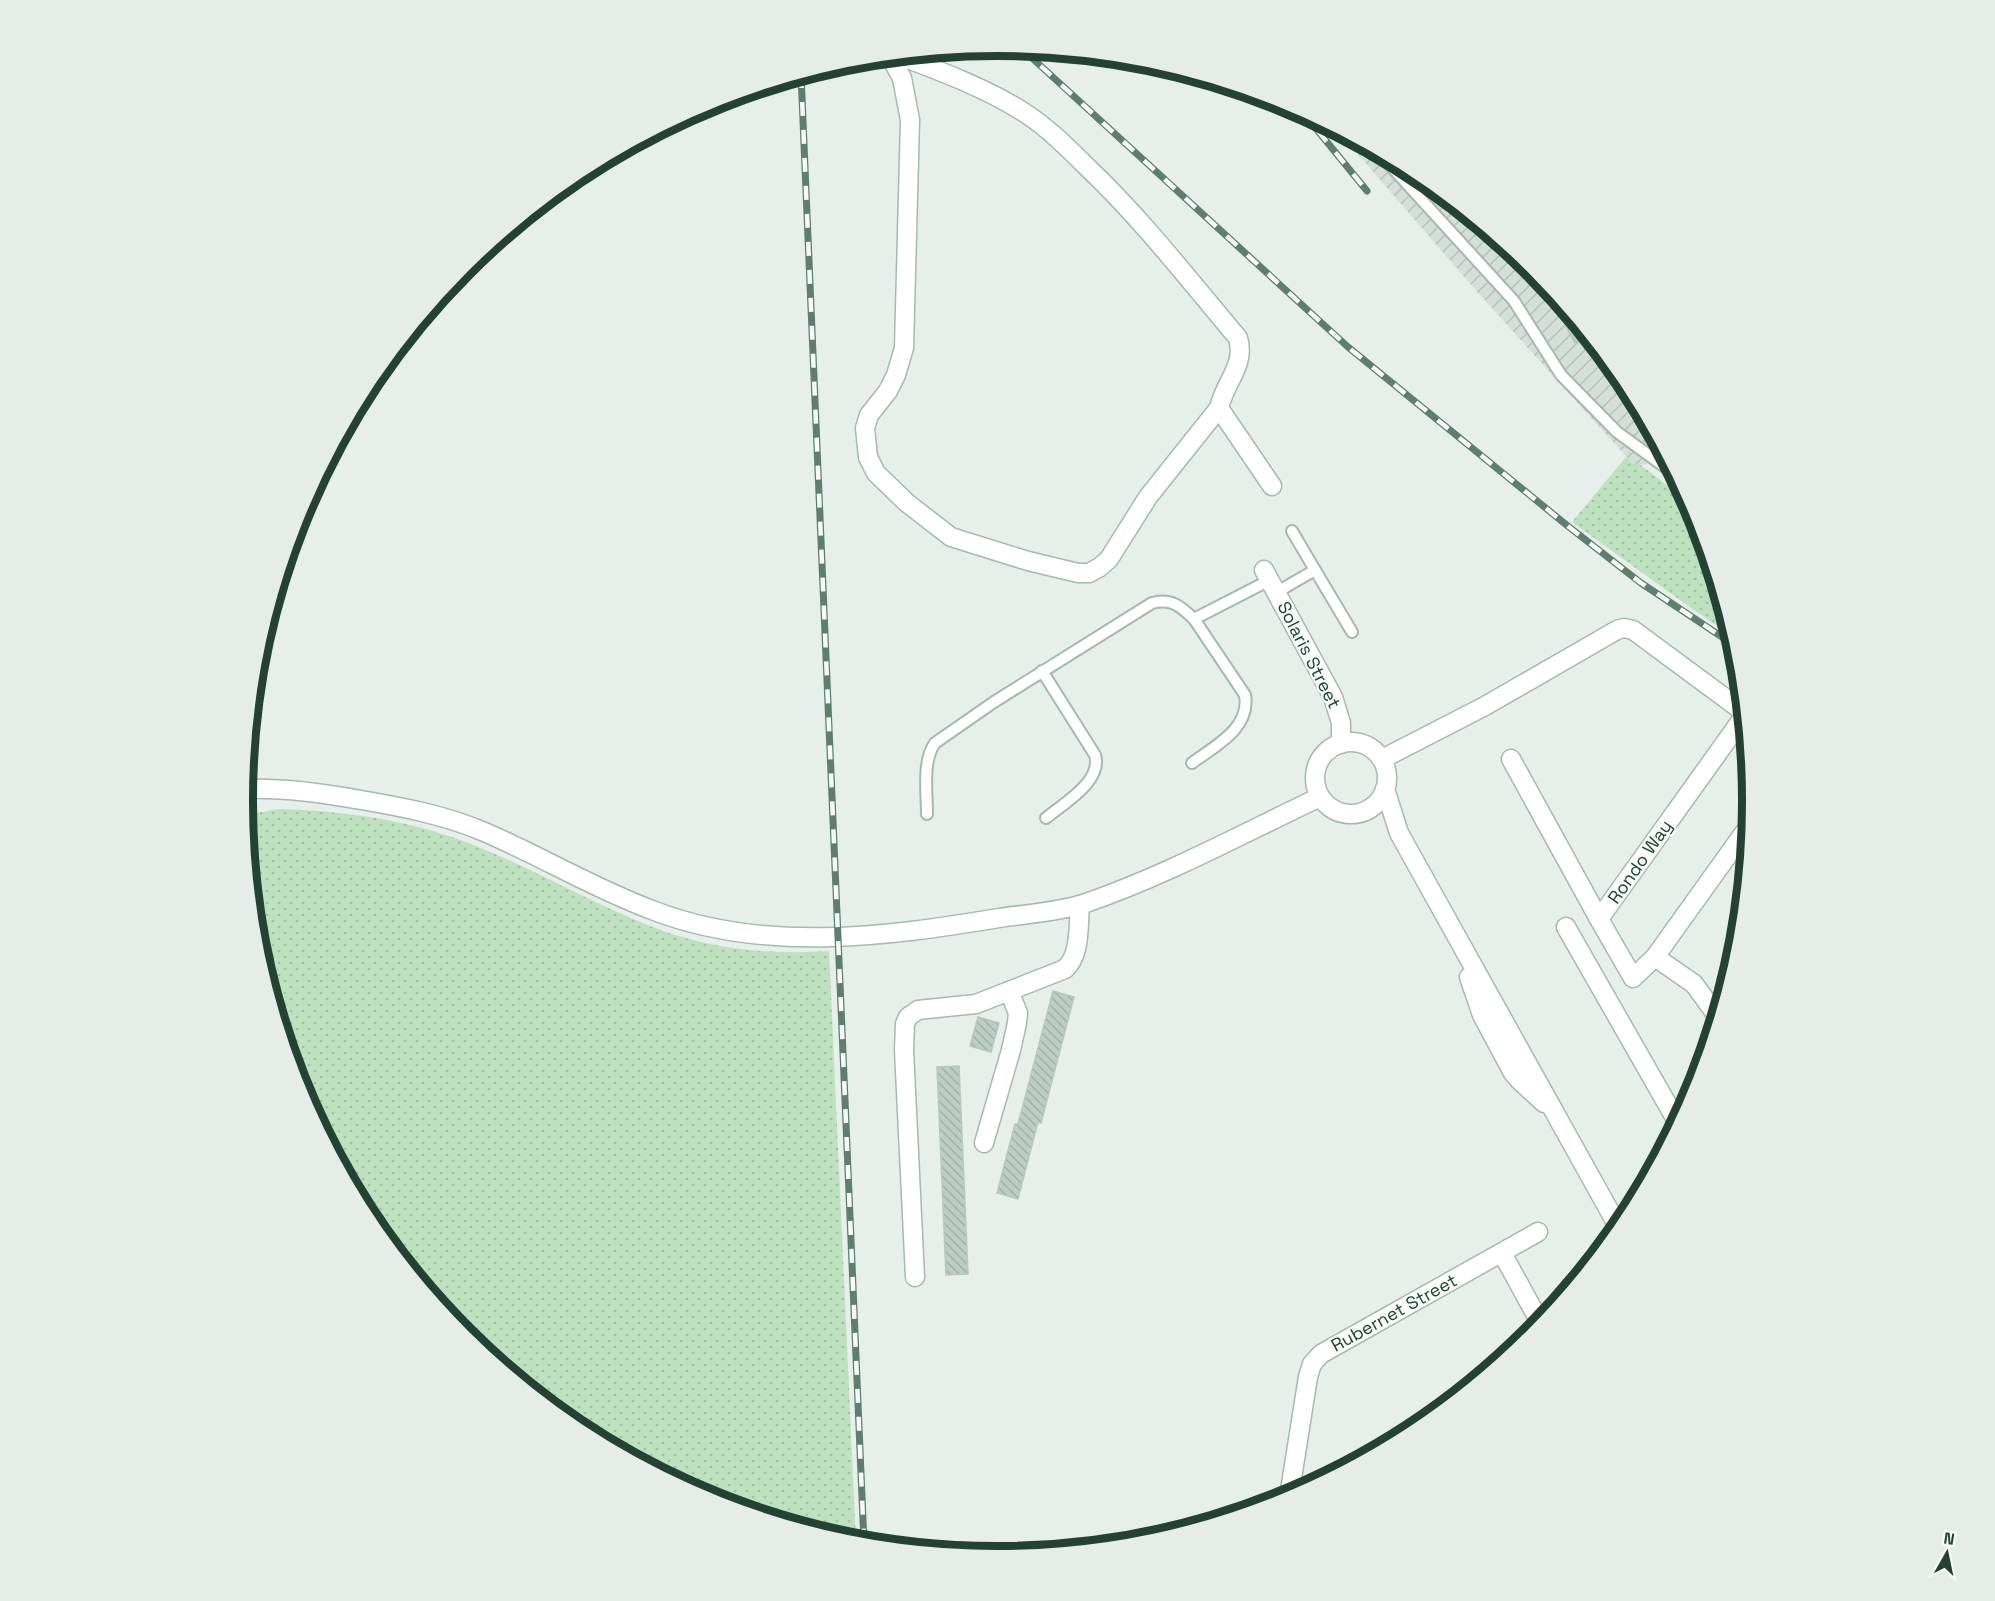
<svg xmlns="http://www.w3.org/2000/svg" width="1995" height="1601" font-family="'Space Grotesk',sans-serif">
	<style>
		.industrial { fill: url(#industrial-furrows) }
		.grass { fill: url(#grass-dots) }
		.building { fill: url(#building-back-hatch); stroke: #b7c9be; stroke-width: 1.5 }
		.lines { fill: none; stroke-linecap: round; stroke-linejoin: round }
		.lane-casing { stroke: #a8b8af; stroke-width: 14 }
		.street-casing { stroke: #a8b8af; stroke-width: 21 }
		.lane { stroke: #fff; stroke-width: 10 }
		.street { stroke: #fff; stroke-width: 18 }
		.rail-casing { stroke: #5e7e6e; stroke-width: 7 }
		.rail { stroke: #f7fbf8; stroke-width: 4.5; stroke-dasharray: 14; stroke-linecap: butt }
		.labels { text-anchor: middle; stroke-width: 4.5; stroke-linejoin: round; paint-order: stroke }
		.street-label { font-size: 18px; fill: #234233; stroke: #f7fbf8 }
		.rim { fill: none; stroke: #234233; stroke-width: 8 }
	</style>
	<defs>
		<pattern id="industrial-furrows" width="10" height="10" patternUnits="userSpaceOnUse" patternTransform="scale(1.5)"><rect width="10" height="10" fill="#d4dfd7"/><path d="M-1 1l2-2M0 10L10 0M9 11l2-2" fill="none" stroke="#b6c1b9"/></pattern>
		<pattern id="grass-dots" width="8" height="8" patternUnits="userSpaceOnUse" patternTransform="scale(1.5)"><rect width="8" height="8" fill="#bee1bf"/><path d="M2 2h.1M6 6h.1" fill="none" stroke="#a3c2a5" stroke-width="1.8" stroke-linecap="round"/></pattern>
		<pattern id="building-back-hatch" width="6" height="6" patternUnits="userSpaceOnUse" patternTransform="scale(1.5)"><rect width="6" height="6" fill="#bdcdc4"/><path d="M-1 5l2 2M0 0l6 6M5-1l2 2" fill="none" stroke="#a2b1a9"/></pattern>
	</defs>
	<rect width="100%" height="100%" fill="#e6efe9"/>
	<polygon class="industrial" points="1335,128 1418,173 1532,267 1626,381 1670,463 1634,465 1479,294"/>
	<g class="grass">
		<polygon points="1626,457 1634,465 1641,465 1665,484 1689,499 1696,512 1733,637 1691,608 1572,522"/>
		<path d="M280,809c62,2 124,10 183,32 64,24 123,60 187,85 57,23 118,29 179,25l27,591 -148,-44 -131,-70 -114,-94 -94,-114 -70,-131 -43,-141 -13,-133z"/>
	</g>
	<g class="building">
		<polygon points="1560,300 1581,326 1589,336 1575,343 1554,304"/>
		<polygon points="1053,991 1074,997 1041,1123 1038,1122 1018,1199 997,1193 1015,1124 1018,1124"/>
		<polygon points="978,1017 999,1023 991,1052 970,1046"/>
		<polygon points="959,1066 968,1274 946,1275 937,1067"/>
	</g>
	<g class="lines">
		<defs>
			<g id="lane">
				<polyline points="1377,151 1514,301 1561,375 1617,432 1676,475"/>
				<polyline points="1292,531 1315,570"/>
				<polyline points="1277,592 1315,570 1352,632"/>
				<path d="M1042,671l53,84c8,26 -31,48 -49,63"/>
				<path d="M1192,763c23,-17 59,-35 53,-68l-51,-76"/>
				<path d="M927,814c0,-21 -5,-53 8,-71l59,-41 158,-99c20,-5 28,3 42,16l76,-39"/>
			</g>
			<g id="street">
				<path d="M897,55c43,16 89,33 128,58 23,15 43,35 62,54 55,52 102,113 151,171 8,28 -13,43 -19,70l53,78"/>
				<polyline points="890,56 902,78 910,120 904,348 896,375 888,391 869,415 865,428 868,457 876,473 907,503 951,537 1028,561 1078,573 1089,573 1100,567 1109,559 1148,497 1219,408"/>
				<polyline points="1264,570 1333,697 1341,723 1341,744"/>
				<circle cx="1351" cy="778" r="36"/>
				<polyline points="1382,759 1485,706 1617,630 1624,628 1633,630 1744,712"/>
				<polyline points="1511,759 1599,919 1745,715"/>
				<path d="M243,789c39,-2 80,4 118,11 41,7 83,15 121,31 57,24 111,57 170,79 110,43 233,27 347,8 26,-4 59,-6 84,-14 82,-28 159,-70 237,-107"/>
				<polyline points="1385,789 1399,833 1619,1228"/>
				<polyline points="1599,919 1633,978 1655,957 1751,823"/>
				<polyline points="1566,927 1678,1123"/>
				<polyline points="1655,957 1694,984 1718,1017"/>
				<polyline points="1469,977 1482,1015 1513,1073 1519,1080 1544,1103"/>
				<polyline points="984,1143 1011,1050 1017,1023 1018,1013 1009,991"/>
				<polyline points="1502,1253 1541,1324"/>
				<path d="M915,1277l-11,-227 1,-26 3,-7 10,-7 58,-6 89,-35c16,-14 13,-44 15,-64"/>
				<polyline points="1289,1497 1308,1377 1312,1364 1321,1354 1538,1232"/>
			</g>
		</defs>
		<use href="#lane" class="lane-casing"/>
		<use href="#street" class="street-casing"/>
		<use href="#lane" class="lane"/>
		<use href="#street" class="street"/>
		<defs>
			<g id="rail">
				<polyline points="1020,47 1348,347 1569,527 1641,583 1737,647"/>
				<polyline points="801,74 864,1543"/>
				<polyline points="1300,109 1367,191"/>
			</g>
		</defs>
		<use href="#rail" class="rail-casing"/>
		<use href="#rail" class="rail"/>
	</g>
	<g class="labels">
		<g class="street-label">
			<text transform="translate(1309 655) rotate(63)" y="6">Solaris Street</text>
			<text transform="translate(1640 862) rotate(-55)" y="6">Rondo Way</text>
			<text transform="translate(1394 1313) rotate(-29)" y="6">Rubernet Street</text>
		</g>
	</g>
	<path d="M0 0H1995V1601H0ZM997 56H998A744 744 0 0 1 1742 800V802A744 744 0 0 1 998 1546H997A744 744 0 0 1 253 802V800A744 744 0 0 1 997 56Z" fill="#e6ece8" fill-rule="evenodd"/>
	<path class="rim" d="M997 56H998A744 744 0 0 1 1742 800V802A744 744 0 0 1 998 1546H997A744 744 0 0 1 253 802V800A744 744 0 0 1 997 56Z"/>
	<g transform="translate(1947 1553) rotate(9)" stroke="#f7fbf8" stroke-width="4.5" paint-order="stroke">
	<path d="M0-4.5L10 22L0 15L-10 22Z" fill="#234233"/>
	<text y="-9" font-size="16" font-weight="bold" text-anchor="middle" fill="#234233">N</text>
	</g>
</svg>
